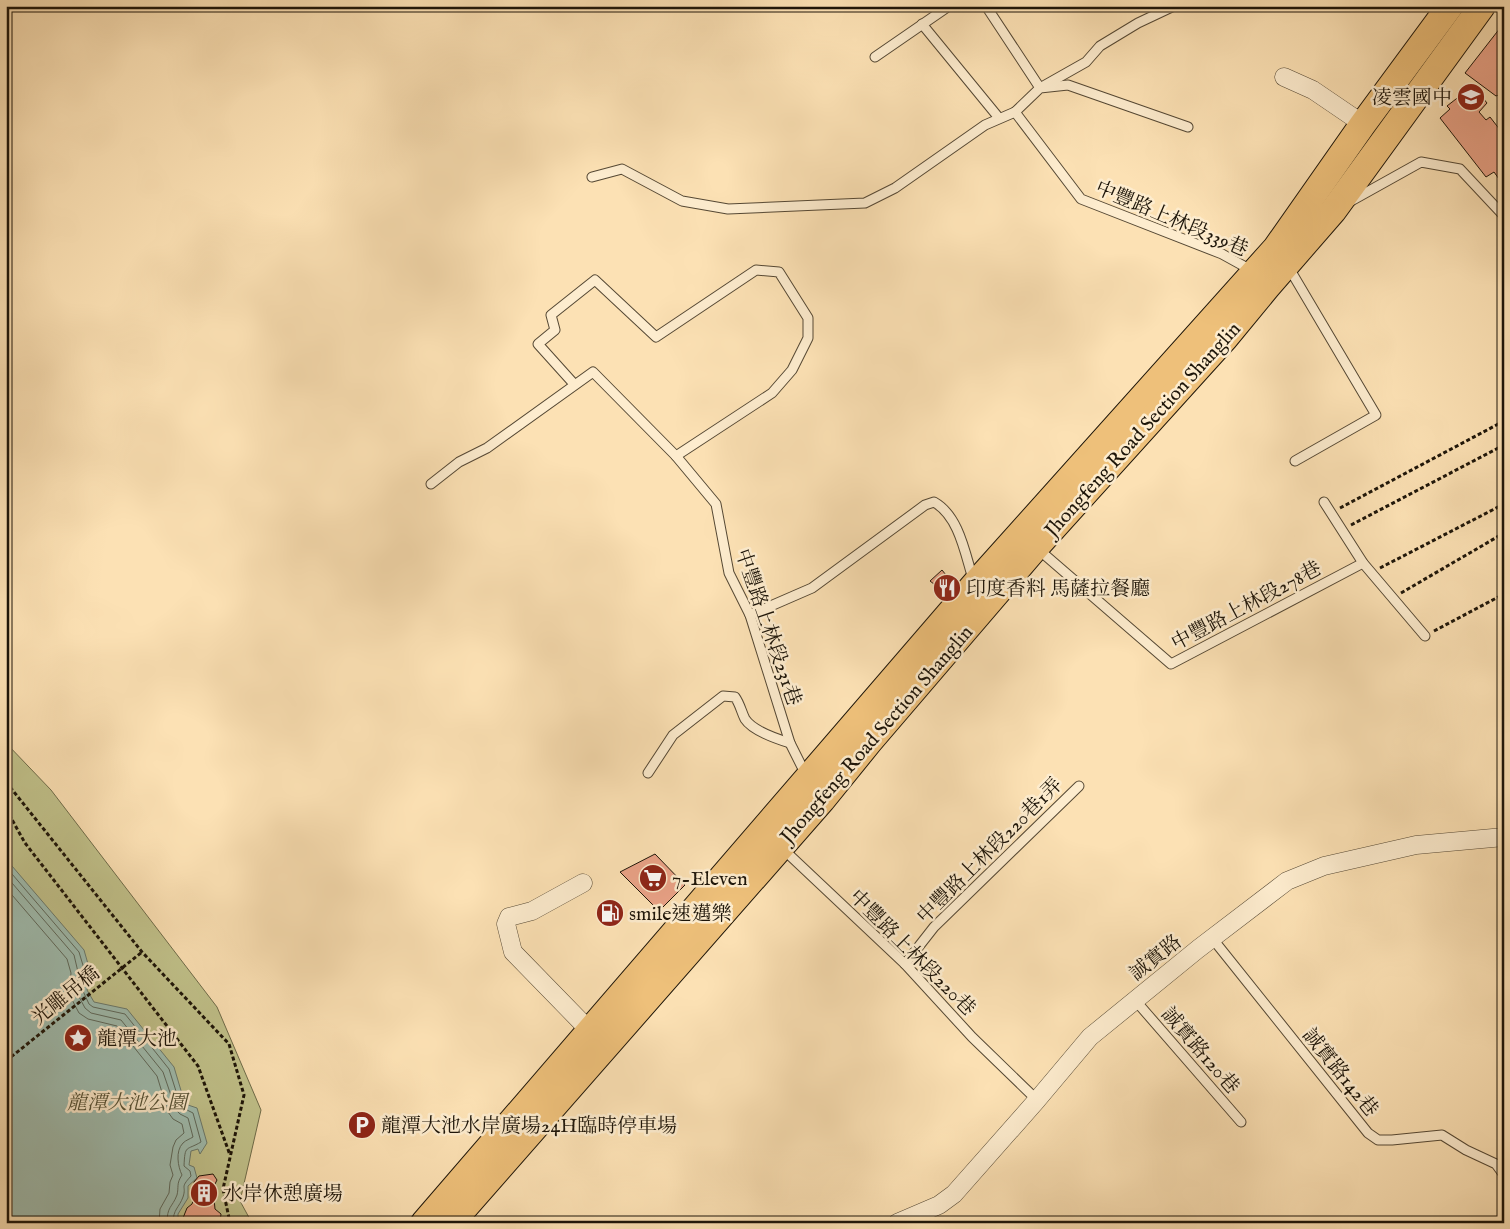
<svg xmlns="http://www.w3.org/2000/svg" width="1510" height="1229" font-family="'IM FELL English','Noto Serif TC',serif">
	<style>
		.green { fill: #c1c28b; stroke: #6f6c4a }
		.water { fill: #9fbdb0; stroke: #6b7a6d }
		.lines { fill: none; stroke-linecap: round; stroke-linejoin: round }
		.shore { stroke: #5e695c; stroke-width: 1 }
		.building { fill: #eba388; stroke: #1d1509 }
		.service-casing { stroke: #554834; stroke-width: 11 }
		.minor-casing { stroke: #554834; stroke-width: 19 }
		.primary-casing { stroke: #1d1509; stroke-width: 28 }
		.path { stroke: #1d1509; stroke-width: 3; stroke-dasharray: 4 2.5; stroke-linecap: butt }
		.service { stroke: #fdecce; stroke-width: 9 }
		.minor { stroke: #fdecce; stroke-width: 18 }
		.primary { stroke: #eec07a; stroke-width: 26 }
		.path-bridge { stroke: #1d1509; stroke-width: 3; stroke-dasharray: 4 2.5; stroke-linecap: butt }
		.labels { text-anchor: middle; stroke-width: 5; stroke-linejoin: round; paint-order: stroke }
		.poi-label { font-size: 20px; fill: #1d1509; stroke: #fdecce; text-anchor: start }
		.street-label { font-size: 20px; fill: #1d1509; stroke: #fdecce }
		.park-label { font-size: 20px; font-style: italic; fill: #565236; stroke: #fdecce }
	</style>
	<rect width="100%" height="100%" fill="#fce1b4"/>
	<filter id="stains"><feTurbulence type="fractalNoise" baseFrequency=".004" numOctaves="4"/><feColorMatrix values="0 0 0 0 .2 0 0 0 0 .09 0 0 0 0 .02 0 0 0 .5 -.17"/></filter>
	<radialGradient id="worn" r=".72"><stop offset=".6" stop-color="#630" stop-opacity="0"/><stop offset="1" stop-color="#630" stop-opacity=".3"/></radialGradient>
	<polygon class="green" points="6,743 51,790 217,1007 261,1110 240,1201 252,1223 6,1223"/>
	<polygon class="water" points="6,859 84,950 90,971 87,990 94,1002 127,1009 174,1067 185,1104 197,1108 207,1143 200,1154 198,1149 191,1151 189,1165 194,1167 197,1178 188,1186 188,1198 178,1214 178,1223 6,1223"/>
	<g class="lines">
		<g class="shore">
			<path d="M6,867l73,85 6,20 -2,19 6,13 4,3 32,7 44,55 12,38 12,6 8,29c-15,9 -16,2 -17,24l6,5 1,5c-12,13 -4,9 -8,21 -4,11 -10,12 -10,26"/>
			<path d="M6,876l68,79 4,17 -1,21 8,15 6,5 30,7 42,52 13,38 4,4 8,4 5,19c-3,2 -7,3 -10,6 -8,8 -5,24 -1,32 -6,9 -3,12 -5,20 -5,13 -10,11 -10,28"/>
			<polyline points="6,888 67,959 71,973 69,994 79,1013 88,1019 117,1026 157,1076 168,1112 173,1119 182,1124 184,1133 176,1140 173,1147 170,1165 173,1175 170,1182 169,1193 160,1209 159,1223"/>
		</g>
	</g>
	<g class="building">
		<polygon points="1504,23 1504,93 1496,96 1465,73"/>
		<polygon points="1465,92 1470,99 1478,92 1487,103 1479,112 1486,120 1490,117 1504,135 1504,186 1494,172 1486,177 1440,118 1450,109 1447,106"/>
		<polygon points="942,570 962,595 956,601 930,581"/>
		<polygon points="655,854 685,885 659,911 620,872"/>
		<polygon points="213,1174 217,1180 213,1188 215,1209 221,1214 220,1223 183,1223 183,1218 187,1208 192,1204 194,1198 194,1182 199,1176"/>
	</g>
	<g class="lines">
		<defs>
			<g id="service">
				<polyline points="986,6 1040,88 1086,62 1100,46 1138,23 1174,6"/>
				<polyline points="922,24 999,118"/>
				<polyline points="875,57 949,6"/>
				<polyline points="1188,127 1068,85 1040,88 1015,112 1081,199 1222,254 1251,270"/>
				<polyline points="592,177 622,169 682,201 728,209 865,203 895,188 985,125 1015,112"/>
				<polyline points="1351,201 1421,162 1460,169 1504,216"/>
				<polyline points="1289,268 1376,415 1295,461"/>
				<polyline points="574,384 538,344 555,330 551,315 595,280 656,337 756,270 779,272 808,318 808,338 792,370 772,393 676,456"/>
				<polyline points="431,484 459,462 487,448 593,372 676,456 716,504 729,573 750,615 790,743 806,775"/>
				<polyline points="1324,502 1363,563 1425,636"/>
				<polyline points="1038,549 1171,664 1363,563"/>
				<path d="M750,615l62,-27 113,-83 9,-3c25,14 31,51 39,77"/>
				<path d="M648,773l25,-38 50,-39 12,1c5,7 6,14 10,22 7,11 32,20 45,24"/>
				<polyline points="783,849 905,964 972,1037 1037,1100"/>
				<polyline points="1212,938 1368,1133 1378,1140 1392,1140 1442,1135 1466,1150 1496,1164 1504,1175"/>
				<polyline points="905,964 934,927 1079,786"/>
				<polyline points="1135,1000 1241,1122"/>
			</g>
			<g id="minor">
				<polyline points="1284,77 1313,90 1363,124"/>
				<polyline points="583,883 532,911 509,917 506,924 513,952 590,1031"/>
				<polyline points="897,1223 939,1205 954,1194 1037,1100 1090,1037 1198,949 1287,881 1324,866 1416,845 1504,837"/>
			</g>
			<g id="primary">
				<polyline points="424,1223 975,584 1276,248 1363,124 1450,6"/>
				<polyline points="451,1223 822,800 869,742 1036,547 1225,338 1267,287 1333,211 1482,6"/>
			</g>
		</defs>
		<use href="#service" class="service-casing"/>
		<use href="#minor" class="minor-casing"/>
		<use href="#primary" class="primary-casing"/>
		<g class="path">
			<polyline points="1340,508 1504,421"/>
			<polyline points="1351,525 1504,445"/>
			<polyline points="1380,568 1504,504"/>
			<polyline points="1401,593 1504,533"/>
			<polyline points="1434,631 1504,594"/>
			<polyline points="6,782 142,952 229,1044 244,1095 223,1189 230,1223"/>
			<polyline points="6,809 25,843 198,1066 230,1155"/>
		</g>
		<use href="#service" class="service"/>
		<use href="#minor" class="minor"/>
		<use href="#primary" class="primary"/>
		<polyline class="path-bridge" points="6,1061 142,952"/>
	</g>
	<defs>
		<symbol id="school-disc" viewBox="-11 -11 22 22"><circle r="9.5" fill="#8f2418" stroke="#fdecce"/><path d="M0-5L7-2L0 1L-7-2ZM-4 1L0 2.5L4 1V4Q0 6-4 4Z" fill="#fff"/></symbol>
		<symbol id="restaurant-disc" viewBox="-11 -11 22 22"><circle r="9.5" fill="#8f2418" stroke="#fdecce"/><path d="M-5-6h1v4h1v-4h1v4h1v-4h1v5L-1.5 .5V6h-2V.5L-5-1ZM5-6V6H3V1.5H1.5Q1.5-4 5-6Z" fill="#fff"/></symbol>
		<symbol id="supermarket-disc" viewBox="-11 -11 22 22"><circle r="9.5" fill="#8f2418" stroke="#fdecce"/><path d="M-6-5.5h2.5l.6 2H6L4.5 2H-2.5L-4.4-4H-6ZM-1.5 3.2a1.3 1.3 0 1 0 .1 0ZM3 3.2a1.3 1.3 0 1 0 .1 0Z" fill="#fff"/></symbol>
		<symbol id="fuel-disc" viewBox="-11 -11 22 22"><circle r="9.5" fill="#8f2418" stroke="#fdecce"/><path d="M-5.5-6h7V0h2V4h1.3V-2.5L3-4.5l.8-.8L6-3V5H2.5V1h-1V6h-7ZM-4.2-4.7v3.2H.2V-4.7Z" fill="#fff"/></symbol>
		<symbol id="sight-disc" viewBox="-11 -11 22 22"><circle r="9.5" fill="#8f2418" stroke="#fdecce"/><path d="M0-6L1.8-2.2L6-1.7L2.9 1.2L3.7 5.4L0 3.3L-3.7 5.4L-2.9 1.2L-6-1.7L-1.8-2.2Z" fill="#fff"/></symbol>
		<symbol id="parking-disc" viewBox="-11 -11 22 22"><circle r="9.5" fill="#8f2418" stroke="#fdecce"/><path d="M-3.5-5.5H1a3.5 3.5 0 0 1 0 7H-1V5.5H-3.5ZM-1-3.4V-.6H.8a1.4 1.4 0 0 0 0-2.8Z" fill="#fff"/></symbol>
		<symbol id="building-disc" viewBox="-11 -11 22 22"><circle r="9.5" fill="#8f2418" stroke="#fdecce"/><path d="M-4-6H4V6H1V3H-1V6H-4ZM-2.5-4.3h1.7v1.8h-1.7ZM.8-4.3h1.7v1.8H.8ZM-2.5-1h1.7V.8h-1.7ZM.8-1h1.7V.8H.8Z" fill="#fff"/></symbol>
	</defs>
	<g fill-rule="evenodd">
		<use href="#school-disc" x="1455" y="81" width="32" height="32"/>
		<use href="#restaurant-disc" x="931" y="572" width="32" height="32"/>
		<use href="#supermarket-disc" x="637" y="862" width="32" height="32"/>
		<use href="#fuel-disc" x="594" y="897" width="32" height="32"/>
		<use href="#sight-disc" x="62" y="1022" width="32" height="32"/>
		<use href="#parking-disc" x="346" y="1109" width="32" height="32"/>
		<use href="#building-disc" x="188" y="1177" width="32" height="32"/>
	</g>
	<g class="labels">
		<g class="poi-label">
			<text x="1452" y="104" text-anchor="end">凌雲國中</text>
			<text x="966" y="595">印度香料 馬薩拉餐廳</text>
			<text x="672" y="885">7-Eleven</text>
			<text x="629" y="920">smile速邁樂</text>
			<text x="97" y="1045">龍潭大池</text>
			<text x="381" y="1132">龍潭大池水岸廣場24H臨時停車場</text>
			<text x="223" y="1200">水岸休憩廣場</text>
		</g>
		<g class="street-label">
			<text transform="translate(1172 218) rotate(23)" y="7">中豐路上林段339巷</text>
			<text transform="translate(1142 429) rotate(-48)" y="7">Jhongfeng Road Section Shanglin</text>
			<text transform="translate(1246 605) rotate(-28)" y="7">中豐路上林段278巷</text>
			<text transform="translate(769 627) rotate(71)" y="7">中豐路上林段231巷</text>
			<text transform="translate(876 734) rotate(-49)" y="7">Jhongfeng Road Section Shanglin</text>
			<text transform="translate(989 850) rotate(-45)" y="7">中豐路上林段220巷1弄</text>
			<text transform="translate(913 952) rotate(45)" y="7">中豐路上林段220巷</text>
			<text transform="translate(1155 957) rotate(-39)" y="7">誠實路</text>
			<text transform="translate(65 995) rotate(-39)" y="7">光雕吊橋</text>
			<text transform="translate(1201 1050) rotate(49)" y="7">誠實路120巷</text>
			<text transform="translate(1341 1072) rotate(51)" y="7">誠實路142巷</text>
		</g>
		<g class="park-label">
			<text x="127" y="1109">龍潭大池公園</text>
		</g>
	</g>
	<rect width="1510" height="1229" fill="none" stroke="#fce1b4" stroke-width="25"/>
	<rect x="8" y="8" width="1495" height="1214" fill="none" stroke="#1d1509" stroke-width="2.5"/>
	<rect x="12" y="12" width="1485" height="1204" fill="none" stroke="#1d1509"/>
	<rect width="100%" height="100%" filter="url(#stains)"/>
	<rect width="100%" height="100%" fill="url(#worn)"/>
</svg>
